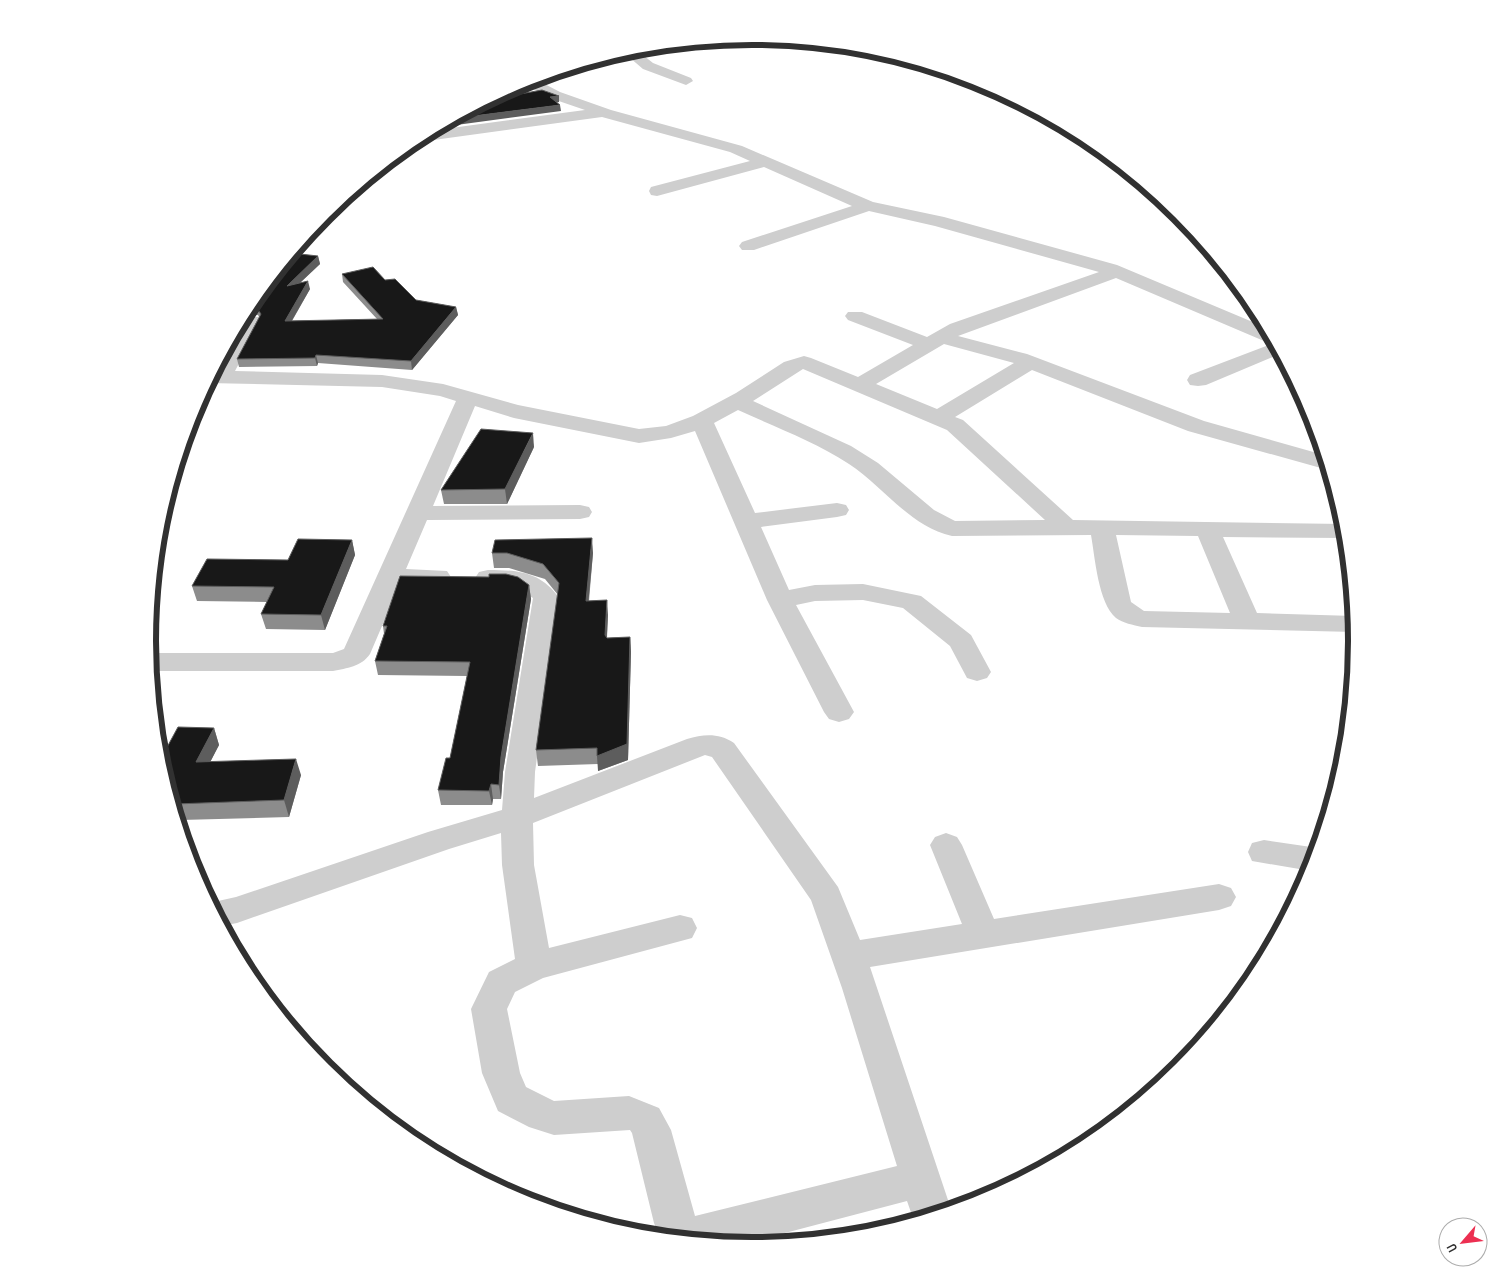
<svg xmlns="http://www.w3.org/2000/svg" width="1503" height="1282" font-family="'Sofia Sans Condensed',sans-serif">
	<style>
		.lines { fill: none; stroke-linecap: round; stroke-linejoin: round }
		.minor { fill: #cecece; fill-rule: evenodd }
		.wall { fill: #8c8c8c }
		.shaded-wall { fill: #5d5d5d }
		.building { fill: #181818; stroke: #5d5d5d }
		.rim { fill: none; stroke: #313131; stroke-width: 6 }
	</style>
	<rect width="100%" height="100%" fill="#fff"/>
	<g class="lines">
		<g class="minor">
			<polygon points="634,48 653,63 691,78 693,81 686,85 643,69 622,51"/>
			<path d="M533,78l27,14 51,18 131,36 131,56 71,15 173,48 150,63 7,14 -10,-1 -148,-63 -158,58 69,18 177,67 120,34 4,15 -140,-39 -156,-61 -77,47 8,3 110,100 272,4v14l-122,-1 34,76 97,3 1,16 -213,-5c-9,-2 -19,-4 -26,-9 -18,-15 -21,-61 -25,-83l-139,1c-43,-10 -68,-49 -103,-72 -35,-23 -74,-37 -111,-54l-24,13 41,90 82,-10 9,2 3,5 -3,5 -9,2 -76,10 28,63 26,-5 48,-1 58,12 50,39 20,37 -4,6 -10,3 -10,-3 -17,-32 -47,-38 -40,-8 -48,1 -19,4 58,107 -5,7 -10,3 -10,-3 -5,-7 -57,-112 -72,-169 -24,7 -32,5 -125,-25 -39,-12 -42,100 147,-1 9,2 3,5 -3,5 -9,2 -153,1 -21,49 41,2 4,6 -4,6 -9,2 -38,-1 -30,70c-9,13 -23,14 -37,17h-183l-1,-18h184l11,-4 112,-248 -16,-5 -58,-9 -175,-4 37,-66h14l3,4 -26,50 147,4 61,9 75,21 121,24 27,-3 27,-10 43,-23 48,-31 20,-6 7,2 47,19 55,-32 -65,-25 -3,-4 3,-4h14l65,25 23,-13 149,-52 -164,-46 -66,-15 -115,39h-12l-3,-4 3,-4 110,-36 -88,-39 -107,29 -6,-1 -2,-4 2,-4 99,-26 -20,-9 -128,-35 -183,25 -6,-2 16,-9 156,-21 -35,-12 -30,-16zM944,344l70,19 -77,46 -61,-25zM803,369l144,61 98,90 -90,1 -21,-11 -56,-47 -27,-17 -98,-45zM1116,535l82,1 32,77 -86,-2 -13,-9z"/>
			<polygon points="1274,343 1280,354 1206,385 1198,386 1190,385 1187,380 1190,375"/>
			<path d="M488,570c30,0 53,2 71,28l-24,174 -1,26 153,-59c17,-5 32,-6 47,4l104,144 22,53 102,-16 -32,-79 5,-8 11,-4 11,4 5,8 32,74 225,-35 12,4 5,9 -5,9 -12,4 -349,57 81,242 -37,12 -7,-20 -168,44 -79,-8 -6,-14 -22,-90 -2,-3 -76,5 -25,-8 -31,-16 -16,-38 -11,-64 18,-37 26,-13 -13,-94 -1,-32 -52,16 -212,74 -16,3 -12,-23 27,-6 192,-65 74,-22 3,-38 28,-174 -16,-10 -38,-4 -4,-6 4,-6zM705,755l7,2 99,143 31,88 55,178 -202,50 -24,-86 -12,-22 -30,-12 -75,5 -28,-14 -6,-14 -13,-64 8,-17 28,-14 149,-40 5,-10 -5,-10 -12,-3 -131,33 -15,-83 -1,-42z"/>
			<polygon points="1264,840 1318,848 1311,871 1252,861 1248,852 1252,843"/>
		</g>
	</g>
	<g class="wall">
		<polygon points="318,256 320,264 300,283 310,289 292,321 377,319 343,282 342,274 385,280 416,300 456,307 458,315 412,370 318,363 317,366 239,367 237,359 259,317 258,315 244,315 235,330 249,305"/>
		<polygon points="534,447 507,504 444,504 441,490"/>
		<polygon points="352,540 355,555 325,630 266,629 261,614 267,602 197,601 192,586 288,560"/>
		<polygon points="492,553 593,553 589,601 608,615 607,638 630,637 631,652 628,760 598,771 598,764 538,766 536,750 558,595 545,579 509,568 494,568"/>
		<polygon points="529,585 531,599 503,772 501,799 493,799 492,805 441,805 438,790 450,758 467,676 378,675 375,661 384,634 383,626"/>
		<polygon points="214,728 219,745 210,762 301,775 289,817 181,820 159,762"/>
	</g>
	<g class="shaded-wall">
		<polygon points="525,81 525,87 504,91 520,82"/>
		<polygon points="559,96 559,102 551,104 550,97"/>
		<polygon points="560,105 561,111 434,128 450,119"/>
		<polygon points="318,256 320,264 288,294 287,286"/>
		<polygon points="308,281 310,289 287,329 285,321"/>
		<polygon points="456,307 458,315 412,370 411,361"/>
		<polygon points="316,355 318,363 317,366 315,358"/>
		<polygon points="533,433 534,447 507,504 505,489"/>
		<polygon points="592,538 593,553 587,616 586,601"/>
		<polygon points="352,540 355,555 325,630 321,615"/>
		<polygon points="529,585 531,599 503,772 501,799 499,785 501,757"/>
		<polygon points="607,600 608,615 606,651 605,635"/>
		<polygon points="630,637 631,652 628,760 598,771 597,756"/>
		<polygon points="214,728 219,745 202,778 196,762"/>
		<polygon points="296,759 301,775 289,817 284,800"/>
		<polygon points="491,784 493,799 492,805 489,791"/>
		<polygon points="175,804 181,820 179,826 173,808"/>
	</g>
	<g class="building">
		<polygon points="542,90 559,96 550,97 560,105 450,119 487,100"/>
		<polygon points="291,253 318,256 287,286 308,281 285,321 383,319 342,274 373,267 385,280 395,279 416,300 456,307 411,361 316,355 315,358 237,359 261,314 256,307 248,307"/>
		<polygon points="481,429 533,433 505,489 441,490"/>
		<polygon points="592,538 586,601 607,600 605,635 607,638 630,637 627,744 597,756 597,748 536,750 559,583 543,564 507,553 492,553 495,540"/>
		<polygon points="298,539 352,540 321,615 261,614 274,587 192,586 207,559 288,560"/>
		<polygon points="489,574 506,574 518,577 529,585 501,757 499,785 491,784 489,791 438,790 446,758 450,758 470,662 375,661 387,626 383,626 400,576 489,577"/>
		<polygon points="178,727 214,728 196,762 296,759 284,800 175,804 173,808 159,762"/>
	</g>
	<path d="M0 0H1503V1282H0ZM156 641a596 596 0 1 1 1192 0a596 596 0 1 1-1192 0Z" fill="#fff" fill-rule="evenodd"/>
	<path class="rim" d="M156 641a596 596 0 1 1 1192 0a596 596 0 1 1-1192 0Z"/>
	<g transform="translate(1463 1242) rotate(242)"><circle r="24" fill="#ffffff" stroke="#adadad"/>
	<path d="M0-4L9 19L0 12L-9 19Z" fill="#ec2f51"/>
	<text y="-8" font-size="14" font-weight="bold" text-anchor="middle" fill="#313131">U</text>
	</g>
</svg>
